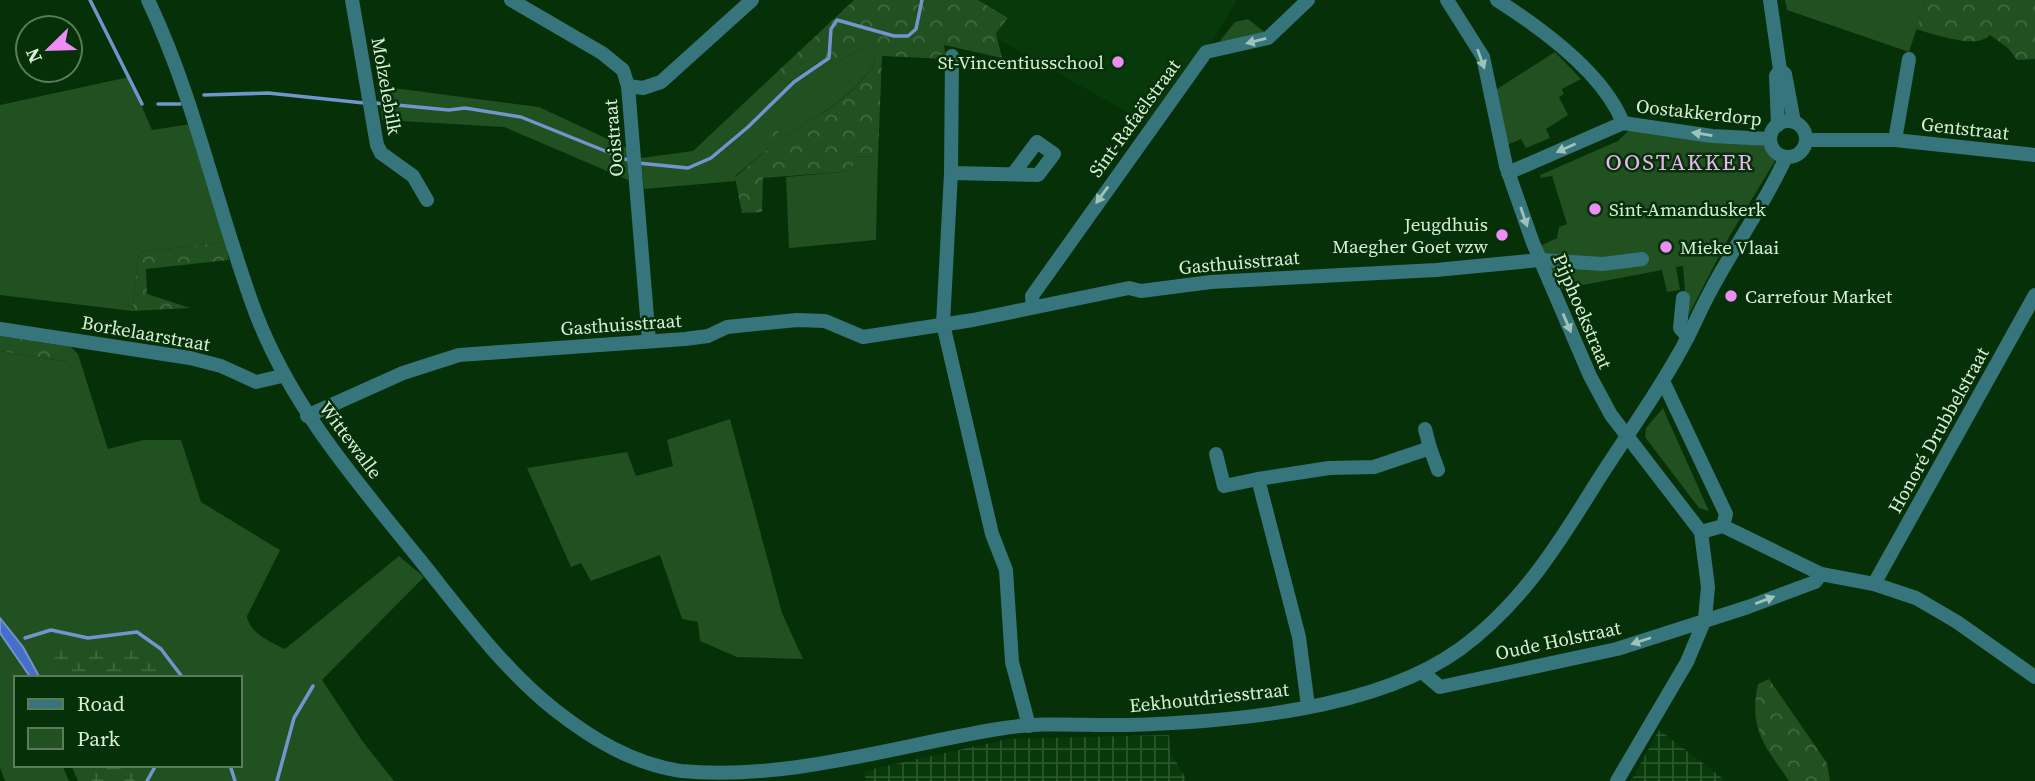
<svg xmlns="http://www.w3.org/2000/svg" width="2035" height="781" font-family="'Source Serif 4',serif">
	<style>
		.built { fill: #08390a }
		.industrial { fill: url(#industrial-grid) }
		.green { fill: #215021 }
		.forest { fill: url(#forest-crowns) }
		.wetland { fill: url(#wetland-marsh) }
		.water { fill: #456fc8; stroke: #7195cc; stroke-width: 2 }
		.lines { fill: none; stroke-linecap: round; stroke-linejoin: round }
		.stream { stroke: #7195cc; stroke-width: 3.5 }
		.minor { stroke: #35757b; stroke-width: 14 }
		.oneway { fill: #9fc4b7 }
		.poi-dot { fill: #ee8cf8; stroke: #063008; stroke-width: 2.5 }
		.labels { text-anchor: middle; stroke-width: 5; stroke-linejoin: round; paint-order: stroke }
		.poi-label { font-size: 19px; fill: #d8efd7; stroke: #063008; text-anchor: start }
		.street-label { font-size: 19px; fill: #d8efd7; stroke: #063008 }
		.quarter-label { font-size: 23px; letter-spacing: 2px; fill: #ebb5f1; stroke: #063008 }
	</style>
	<defs>
		<pattern id="industrial-grid" width="8" height="8" patternUnits="userSpaceOnUse" patternTransform="scale(1.75)"><rect width="8" height="8" fill="#08390a"/><path d="M0 4h8M4 0v8" fill="none" stroke="#2b562d"/></pattern>
		<pattern id="forest-crowns" width="20" height="18" patternUnits="userSpaceOnUse" patternTransform="scale(1.75)"><rect width="20" height="18" fill="#215021"/><path d="M2 6a3 3 0 1 1 6 0M12 15a3 3 0 1 1 6 0" fill="none" stroke="#406a40"/></pattern>
		<pattern id="wetland-marsh" width="20" height="14" patternUnits="userSpaceOnUse" patternTransform="scale(1.75)"><rect width="20" height="14" fill="#215021"/><path d="M1 5h8M5 5V1M11 12h8M15 12V8" fill="none" stroke="#406a40"/></pattern>
	</defs>
	<rect width="100%" height="100%" fill="#063008"/>
	<polygon class="built" points="929,0 1237,0 1212,42 1148,124"/>
	<g class="industrial">
		<polygon points="1659,730 1721,777 1725,781 1631,781"/>
		<polygon points="1169,735 1170,751 1187,781 866,781 864,771 1008,739"/>
	</g>
	<g class="green">
		<polygon points="1785,0 1926,0 1909,52 1787,10"/>
		<polygon points="1248,19 1267,34 1219,42 1235,22"/>
		<path d="M865,46l11,14c-19,36 -60,56 -93,78l-10,-13 -14,11 9,13 -33,27 1,5 -92,8 -3,-31 52,-7 83,-78 11,10 32,-21 16,2z"/>
		<polygon points="1555,52 1581,79 1562,89 1564,94 1559,97 1568,115 1546,129 1550,138 1526,148 1521,139 1507,145 1494,91"/>
		<polygon points="129,77 152,130 191,124 225,242 139,252 132,311 0,295 0,105"/>
		<polygon points="378,86 539,107 627,148 628,180 504,127 382,120"/>
		<polygon points="1629,130 1766,146 1775,161 1729,237 1687,318 1683,266 1676,267 1680,290 1667,292 1662,270 1562,289 1540,246 1557,238 1559,227 1567,224 1552,176 1541,178 1540,175 1618,141"/>
		<polygon points="853,156 878,157 876,240 789,248 786,177 852,171"/>
		<path d="M71,347l7,7 30,95 35,-9h38l20,62 79,48 -33,66c2,17 24,26 38,33l114,-93 25,21 -102,103 41,62 31,39h-316l-7,-16h169v-87h-200l-17,-31 -23,-29v-267l67,11z"/>
		<polygon points="1663,408 1668,420 1709,511 1699,508 1645,437 1646,428"/>
		<polygon points="730,419 782,613 803,659 737,657 700,641 698,622 682,619 660,555 591,581 581,563 571,567 527,468 627,452 636,476 673,466 667,440"/>
		<polygon points="0,633 31,678 16,678 16,765 62,765 69,781 5,781 0,768"/>
	</g>
	<g class="forest">
		<path d="M854,0h124l30,18 -12,15 6,25 -58,-13 2,14 -64,-3 -4,101 -25,-1v15l-90,7 -1,34 -20,1 -7,-36 33,-28 -10,-12 15,-13 10,14c33,-22 75,-42 93,-78l-11,-14 -30,18 -16,-2 -32,21 -11,-10z"/>
		<path d="M1926,0h109v59l-18,1 -9,-12 -18,-13c-13,15 -56,-1 -74,-6z"/>
		<polygon points="225,242 229,260 146,269 147,294 190,308 132,311 139,252"/>
		<polygon points="0,336 71,347 68,362 0,351"/>
		<path d="M1769,679l58,84 3,18h-41c-24,-35 -41,-52 -31,-97z"/>
	</g>
	<g class="wetland">
		<polygon points="139,644 174,678 54,678 45,658 62,648 103,650"/>
		<polygon points="86,765 144,765 134,781 92,781"/>
	</g>
	<polygon class="water" points="0,618 23,647 40,678 31,678 0,633"/>
	<g class="lines">
		<g class="stream">
			<polyline points="90,0 142,104"/>
			<polyline points="204,95 268,93 364,103"/>
			<polyline points="375,103 449,110 465,108 521,117 630,161"/>
			<polyline points="158,104 180,104"/>
			<polyline points="638,163 688,168 711,158 748,127 794,82 829,58 831,29 837,20 894,36 908,36 916,29 922,0"/>
			<polyline points="25,638 51,630 88,638 137,632 161,649 183,678"/>
			<polyline points="230,765 235,781"/>
			<polyline points="147,781 156,765"/>
			<polyline points="277,781 294,718 313,686"/>
		</g>
		<g class="minor">
			<path d="M148,0c48,101 69,210 108,314 36,94 102,169 164,246 41,51 83,109 135,150 37,29 78,54 126,61 107,10 213,-25 317,-42 43,-8 87,-3 130,-4 102,-3 248,-15 332,-76 60,-44 96,-101 135,-164 27,-43 58,-85 83,-130 12,-20 21,-43 32,-63 24,-46 55,-88 76,-135"/>
			<polyline points="352,0 377,145 381,153 413,176 427,200"/>
			<polyline points="511,0 602,53 623,70 628,86 649,341"/>
			<polyline points="1447,0 1483,57 1506,166 1533,243 1590,376 1611,415 1701,532 1708,587 1705,619 1687,662 1617,781"/>
			<path d="M1497,0c44,28 107,74 126,123"/>
			<polyline points="1770,0 1780,70 1776,76 1778,125"/>
			<polyline points="952,56 951,173 943,324 992,534 1006,570 1012,662 1029,726"/>
			<polyline points="1780,70 1785,74 1794,122"/>
			<polyline points="628,86 643,88 661,82 752,0"/>
			<circle cx="1788" cy="139" r="18"/>
			<polyline points="1807,140 1895,140 2035,155"/>
			<polyline points="1895,140 1909,59"/>
			<polyline points="951,173 1038,175 1054,154 1037,142 1013,174"/>
			<polyline points="1508,173 1623,123 1712,136 1770,139"/>
			<polyline points="1683,298 1680,328 1688,337"/>
			<polyline points="1033,307 1032,296 1206,52 1268,38 1308,0"/>
			<polyline points="0,329 190,358 221,366 256,382 282,376"/>
			<polyline points="1663,381 1726,514 1723,526"/>
			<polyline points="307,416 403,373 459,355 685,339 708,336 727,327 797,320 825,321 863,337 973,320 1129,288 1141,291 1211,282 1436,270 1540,260 1603,264 1642,259"/>
			<polyline points="1425,429 1430,448"/>
			<polyline points="1216,454 1224,486 1258,479"/>
			<polyline points="1701,532 1723,526 1821,574 1874,584 1916,598 1957,622 2035,677"/>
			<polyline points="1874,584 2035,295"/>
			<polyline points="1422,672 1440,687 1617,649 1748,607 1815,582 1821,574"/>
			<polyline points="1308,706 1299,637 1258,479 1329,468 1374,467 1430,448 1438,470"/>
		</g>
	</g>
	<defs><path id="oneway-solid" d="M-6-.8H1V-3.2L6.5 0L1 3.2V.8H-6Z" transform="scale(1.75)"/></defs>
	<g class="oneway">
		<use href="#oneway-solid" transform="translate(1256 41) rotate(166)"/>
		<use href="#oneway-solid" transform="translate(1481 59) rotate(70)"/>
		<use href="#oneway-solid" transform="translate(1702 134) rotate(-171)"/>
		<use href="#oneway-solid" transform="translate(1566 148) rotate(156)"/>
		<use href="#oneway-solid" transform="translate(1102 195) rotate(126)"/>
		<use href="#oneway-solid" transform="translate(1524 217) rotate(71)"/>
		<use href="#oneway-solid" transform="translate(1567 323) rotate(67)"/>
		<use href="#oneway-solid" transform="translate(1765 600) rotate(-21)"/>
		<use href="#oneway-solid" transform="translate(1641 641) rotate(162)"/>
	</g>
	<g class="poi-dot">
		<circle cx="1118" cy="62" r="7"/>
		<circle cx="1595" cy="209" r="7"/>
		<circle cx="1502" cy="235" r="7"/>
		<circle cx="1666" cy="247" r="7"/>
		<circle cx="1731" cy="296" r="7"/>
	</g>
	<g class="labels">
		<g class="poi-label">
			<text x="1104" y="69" text-anchor="end">St-Vincentiusschool</text>
			<text x="1609" y="216">Sint-Amanduskerk</text>
			<text x="1488" y="231" text-anchor="end">Jeugdhuis<tspan x="1488" dy="22">Maegher Goet vzw</tspan></text>
			<text x="1680" y="254">Mieke Vlaai</text>
			<text x="1745" y="303">Carrefour Market</text>
		</g>
		<g class="street-label">
			<text transform="translate(387 86) rotate(80)" y="7">Molzelebilk</text>
			<text transform="translate(1699 112) rotate(6)" y="7">Oostakkerdorp</text>
			<text transform="translate(1134 118) rotate(-54)" y="7">Sint-Rafaëlstraat</text>
			<text transform="translate(1965 128) rotate(6)" y="7">Gentstraat</text>
			<text transform="translate(613 138) rotate(-95)" y="7">Ooistraat</text>
			<text transform="translate(1239 262) rotate(-5)" y="7">Gasthuisstraat</text>
			<text transform="translate(1583 311) rotate(67)" y="7">Pijphoekstraat</text>
			<text transform="translate(621 324) rotate(-4)" y="7">Gasthuisstraat</text>
			<text transform="translate(146 333) rotate(10)" y="7">Borkelaarstraat</text>
			<text transform="translate(1938 430) rotate(-61)" y="7">Honoré Drubbelstraat</text>
			<text transform="translate(351 440) rotate(53)" y="7">Wittewalle</text>
			<text transform="translate(1558 640) rotate(-12)" y="7">Oude Holstraat</text>
			<text transform="translate(1209 697) rotate(-6)" y="7">Eekhoutdriesstraat</text>
		</g>
		<g class="quarter-label">
			<text x="1680" y="170">OOSTAKKER</text>
		</g>
	</g>
	<rect x="14" y="676" width="228" height="91" fill="#063008" stroke="#5a7c5b" stroke-width="2"/>
	<rect x="28" y="699" width="35" height="10" fill="#35757b" stroke="#5a7c5b" stroke-width="2"/>
	<text x="77" y="711" font-size="21" fill="#d8efd7">Road</text>
	<rect x="28" y="728" width="35" height="21" fill="#215021" stroke="#5a7c5b" stroke-width="2"/>
	<text x="77" y="746" font-size="21" fill="#d8efd7">Park</text>
	<g transform="translate(49 49) rotate(247)"><circle r="33" fill="#063008" stroke="#5a7c5b" stroke-width="2"/>
	<path d="M0-5L12 26L0 18L-12 26Z" fill="#ee8cf8"/>
	<text y="-10" font-size="19" font-weight="bold" text-anchor="middle" fill="#d8efd7">N</text>
	</g>
</svg>
